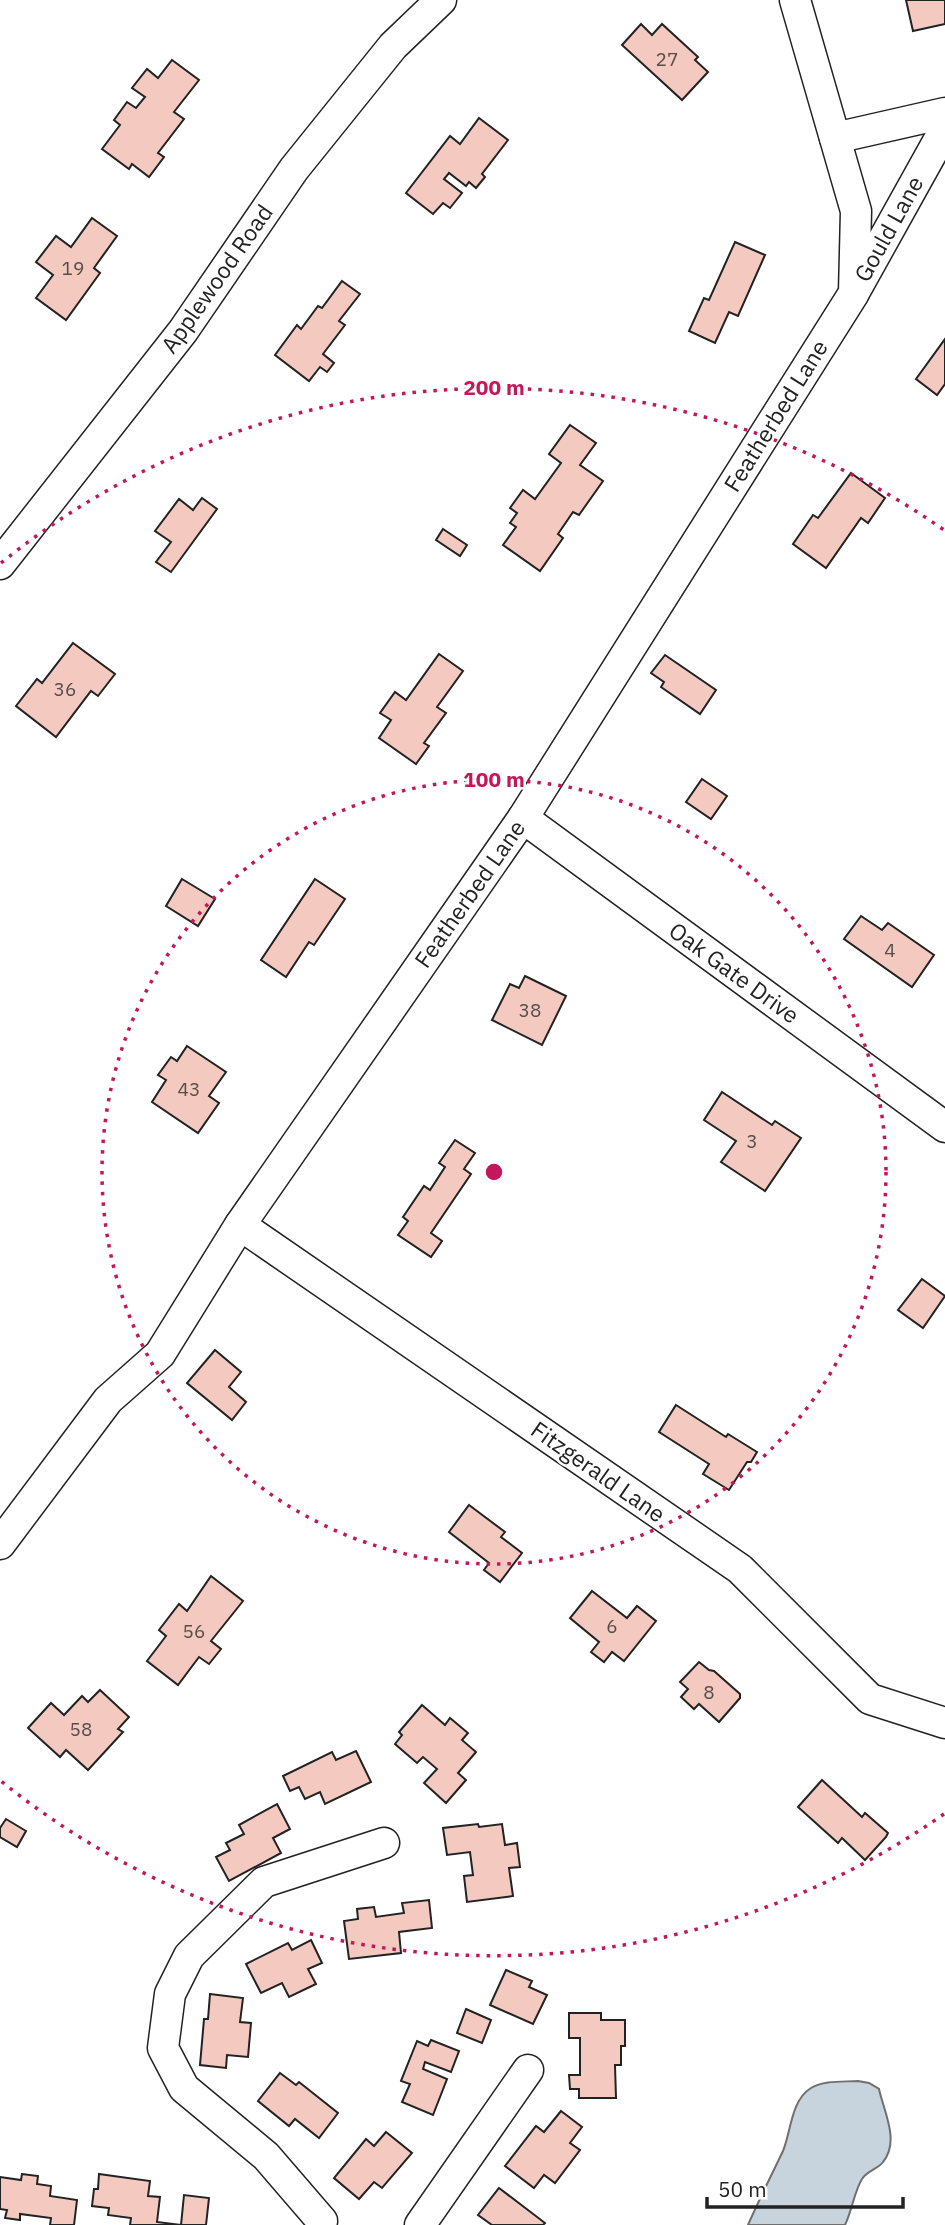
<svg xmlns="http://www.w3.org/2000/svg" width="945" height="2225" font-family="'IBM Plex Sans',sans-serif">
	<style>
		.water { fill: #c7d3dd; stroke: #6f6f6f; stroke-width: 2 }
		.building { fill: #f3c9c0; stroke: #222; stroke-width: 2 }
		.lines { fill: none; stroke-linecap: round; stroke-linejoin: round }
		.minor-casing { stroke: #222; stroke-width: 33 }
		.minor { stroke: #fff; stroke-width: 30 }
		.ring { fill: none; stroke: #c2185b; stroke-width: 3.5; stroke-dasharray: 3.5 7 }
		.labels { text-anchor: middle; stroke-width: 5; stroke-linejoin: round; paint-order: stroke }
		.number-label { font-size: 19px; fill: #564c4a }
		.street-label { font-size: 23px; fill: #222; stroke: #fff }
		.centre { fill: #c2185b; stroke: #fff; stroke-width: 3.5 }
		.ring-label { font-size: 21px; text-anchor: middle; font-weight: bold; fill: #c2185b; stroke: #fff; stroke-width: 5; stroke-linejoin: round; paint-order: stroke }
	</style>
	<rect width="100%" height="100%" fill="#fff"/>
	<path class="water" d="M858,2081l11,2 10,6c5,23 21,52 4,73 -5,7 -16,9 -21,17 -8,13 -10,32 -17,46h-97c11,-25 23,-49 35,-74 8,-19 8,-51 28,-63 13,-8 32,-6 47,-7z"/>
	<g class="building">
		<polygon points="906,0 945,0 945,24 913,31"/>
		<polygon points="641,24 652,35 662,24 698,57 695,60 708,72 682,100 622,45"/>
		<polygon points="172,60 199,80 174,112 184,119 158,153 164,157 149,177 132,164 129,169 102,149 120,125 114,120 127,102 136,108 145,97 132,88 147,69 158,78"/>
		<polygon points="479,118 508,140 482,174 485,177 476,188 469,182 466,186 449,173 444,179 462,193 450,208 443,203 433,214 406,193 450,136 460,144"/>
		<polygon points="92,218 117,236 94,268 100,273 66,320 36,298 53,275 36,262 56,236 71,247"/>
		<polygon points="735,242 765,255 738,316 729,312 715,343 689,331 704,298 709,300"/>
		<polygon points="342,281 360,294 339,321 345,325 323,354 334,363 327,372 320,367 309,381 275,355 297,325 301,329 318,306 322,308"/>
		<polygon points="945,339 945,384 937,395 916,379"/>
		<polygon points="570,425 596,443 580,465 603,481 579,515 573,512 558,534 563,538 540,571 503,545 516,527 510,523 517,513 510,508 523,490 535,499 561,463 549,454"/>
		<polygon points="851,473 885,498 868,523 861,518 826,568 793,544 813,515 818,518"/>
		<polygon points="202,498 217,509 171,572 156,562 171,542 155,531 179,499 193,510"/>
		<polygon points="443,529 467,545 460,556 436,540"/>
		<polygon points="73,643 115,674 98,696 91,691 56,737 16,706 37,679 42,683"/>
		<polygon points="439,654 463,671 437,707 446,713 424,743 429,746 416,764 379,738 391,720 380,713 395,692 406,700"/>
		<polygon points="665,655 716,690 700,714 661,687 664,682 651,673"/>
		<polygon points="702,779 727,796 711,819 686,802"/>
		<polygon points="182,879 215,899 198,926 166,906"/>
		<polygon points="315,879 345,899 314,945 309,942 286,977 261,960"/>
		<polygon points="861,916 882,930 888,923 934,955 912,987 844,939"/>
		<polygon points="525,976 566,996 542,1045 492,1020 510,984 519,988"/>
		<polygon points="187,1046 226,1072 209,1096 219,1103 198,1133 152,1102 166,1080 158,1075 171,1057 177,1061"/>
		<polygon points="722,1092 772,1125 775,1121 801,1138 765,1191 721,1162 736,1141 704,1120"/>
		<polygon points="455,1140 475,1153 464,1169 471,1174 431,1233 442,1241 431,1257 398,1235 408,1221 403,1217 424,1186 430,1190 445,1167 439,1163"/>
		<polygon points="922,1279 945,1296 923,1328 898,1310"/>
		<polygon points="215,1350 241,1372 229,1387 246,1402 232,1420 187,1383"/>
		<polygon points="676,1405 726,1437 728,1434 757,1452 751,1462 747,1462 729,1490 703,1474 709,1464 659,1432"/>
		<polygon points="469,1505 505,1532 501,1537 522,1553 500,1582 484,1570 489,1563 449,1532"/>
		<polygon points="211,1576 243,1601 211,1641 221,1649 209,1664 199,1657 178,1685 147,1661 166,1636 159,1630 179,1604 187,1611"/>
		<polygon points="592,1591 627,1618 637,1606 656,1621 624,1661 612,1652 604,1662 591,1652 599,1642 570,1618"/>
		<polygon points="699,1662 709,1670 714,1671 740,1694 740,1698 719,1722 699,1704 694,1709 681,1697 688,1689 680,1682"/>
		<polygon points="100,1690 129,1717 118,1729 123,1732 88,1770 66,1750 60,1757 28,1728 51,1703 64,1715 82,1696 88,1702"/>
		<polygon points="422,1705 445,1725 450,1718 468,1733 462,1740 476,1752 458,1773 466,1780 446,1803 424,1783 437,1769 423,1757 417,1763 395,1744 402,1735 399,1732"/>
		<polygon points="356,1751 371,1782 325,1804 320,1792 305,1799 299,1787 290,1791 283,1776 332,1752 336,1760"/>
		<polygon points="822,1780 862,1817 865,1813 888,1833 886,1837 865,1860 842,1838 838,1843 798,1807"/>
		<polygon points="277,1804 290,1829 273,1838 281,1853 229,1881 216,1857 230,1850 226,1843 244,1834 239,1825"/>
		<polygon points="6,1819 26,1831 17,1847 0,1837 0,1828"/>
		<polygon points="478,1824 479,1827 502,1824 505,1845 517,1843 520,1867 509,1868 513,1896 467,1902 464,1876 473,1875 470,1852 447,1855 443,1828"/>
		<polygon points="429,1900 432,1928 399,1932 401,1953 349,1959 344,1921 358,1919 357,1909 374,1907 376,1917 404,1913 402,1903"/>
		<polygon points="311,1940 322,1963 308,1969 316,1984 289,1997 282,1983 261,1993 246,1964 288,1943 292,1950"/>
		<polygon points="506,1970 532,1981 529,1987 547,1995 533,2024 490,2005"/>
		<polygon points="210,1994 243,1998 240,2022 251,2023 248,2057 227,2055 226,2068 200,2065 204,2019 208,2019"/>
		<polygon points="466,2009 491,2020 482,2043 457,2033"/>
		<polygon points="569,2013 601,2013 601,2020 625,2020 625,2046 621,2046 621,2065 615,2065 616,2098 579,2098 579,2089 570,2089 569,2075 580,2075 580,2038 569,2038"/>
		<polygon points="431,2040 459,2051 451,2072 425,2062 423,2069 447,2079 433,2115 402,2102 410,2084 401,2081 417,2041 428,2046"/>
		<polygon points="280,2073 296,2085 299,2082 338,2113 319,2138 295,2119 289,2126 258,2101"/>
		<polygon points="561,2111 582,2127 570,2143 580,2150 555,2183 544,2175 534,2188 505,2166 536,2126 544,2132"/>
		<polygon points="386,2132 412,2153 382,2188 374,2182 359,2199 334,2178 366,2139 374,2146"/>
		<polygon points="22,2174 38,2176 37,2184 51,2186 50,2196 77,2200 74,2225 50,2225 51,2218 20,2214 20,2220 5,2218 7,2210 0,2209 0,2177 21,2180"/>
		<polygon points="99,2174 150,2181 148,2196 160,2197 157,2222 181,2225 184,2195 209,2198 206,2225 130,2225 131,2218 108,2215 109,2208 92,2206 94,2189 98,2189"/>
		<polygon points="499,2188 545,2223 543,2225 492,2225 478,2215"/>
	</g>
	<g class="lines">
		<defs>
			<g id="minor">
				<polyline points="835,138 945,113"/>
				<polyline points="856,289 945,129"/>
				<polyline points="0,564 183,331 294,169 393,46 441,0"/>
				<polyline points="523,818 945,1127"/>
				<polyline points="240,1225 740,1569 870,1699 945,1723"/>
				<polyline points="0,1544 108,1400 160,1354 240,1225 523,818 854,293 856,211 795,0"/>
				<polyline points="322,2221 266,2156 184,2088 163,2048 170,1994 189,1956 264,1882 384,1843"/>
				<polyline points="420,2225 528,2070"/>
			</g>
		</defs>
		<use href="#minor" class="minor-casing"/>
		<use href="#minor" class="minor"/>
	</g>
	<g class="ring">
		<circle cx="494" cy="1172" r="392"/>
		<path d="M944 1814A784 784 0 0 1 1 1781M1 563A784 784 0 0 1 944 530"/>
	</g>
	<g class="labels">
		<g class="number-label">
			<text x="667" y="66">27</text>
			<text x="73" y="275">19</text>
			<text x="65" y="696">36</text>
			<text x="890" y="957">4</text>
			<text x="530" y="1017">38</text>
			<text x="189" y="1096">43</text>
			<text x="752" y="1148">3</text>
			<text x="612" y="1633">6</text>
			<text x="194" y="1638">56</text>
			<text x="709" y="1699">8</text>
			<text x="81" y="1736">58</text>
		</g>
		<g class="street-label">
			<text transform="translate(889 229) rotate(-61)" y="8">Gould Lane</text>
			<text transform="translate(217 279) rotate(-55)" y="8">Applewood Road</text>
			<text transform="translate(776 416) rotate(-58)" y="8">Featherbed Lane</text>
			<text transform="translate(470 894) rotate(-55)" y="8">Featherbed Lane</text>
			<text transform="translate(734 973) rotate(36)" y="8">Oak Gate Drive</text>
			<text transform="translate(598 1472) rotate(35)" y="8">Fitzgerald Lane</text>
		</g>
	</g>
	<circle cx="494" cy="1172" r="10" class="centre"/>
	<g class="ring-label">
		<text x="494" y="395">200 m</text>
		<text x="494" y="787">100 m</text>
	</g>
	<path d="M707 2197v10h196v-10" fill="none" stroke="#222222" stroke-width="3.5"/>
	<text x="718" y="2197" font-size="21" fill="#222222" stroke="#ffffff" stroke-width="5" paint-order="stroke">50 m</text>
</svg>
